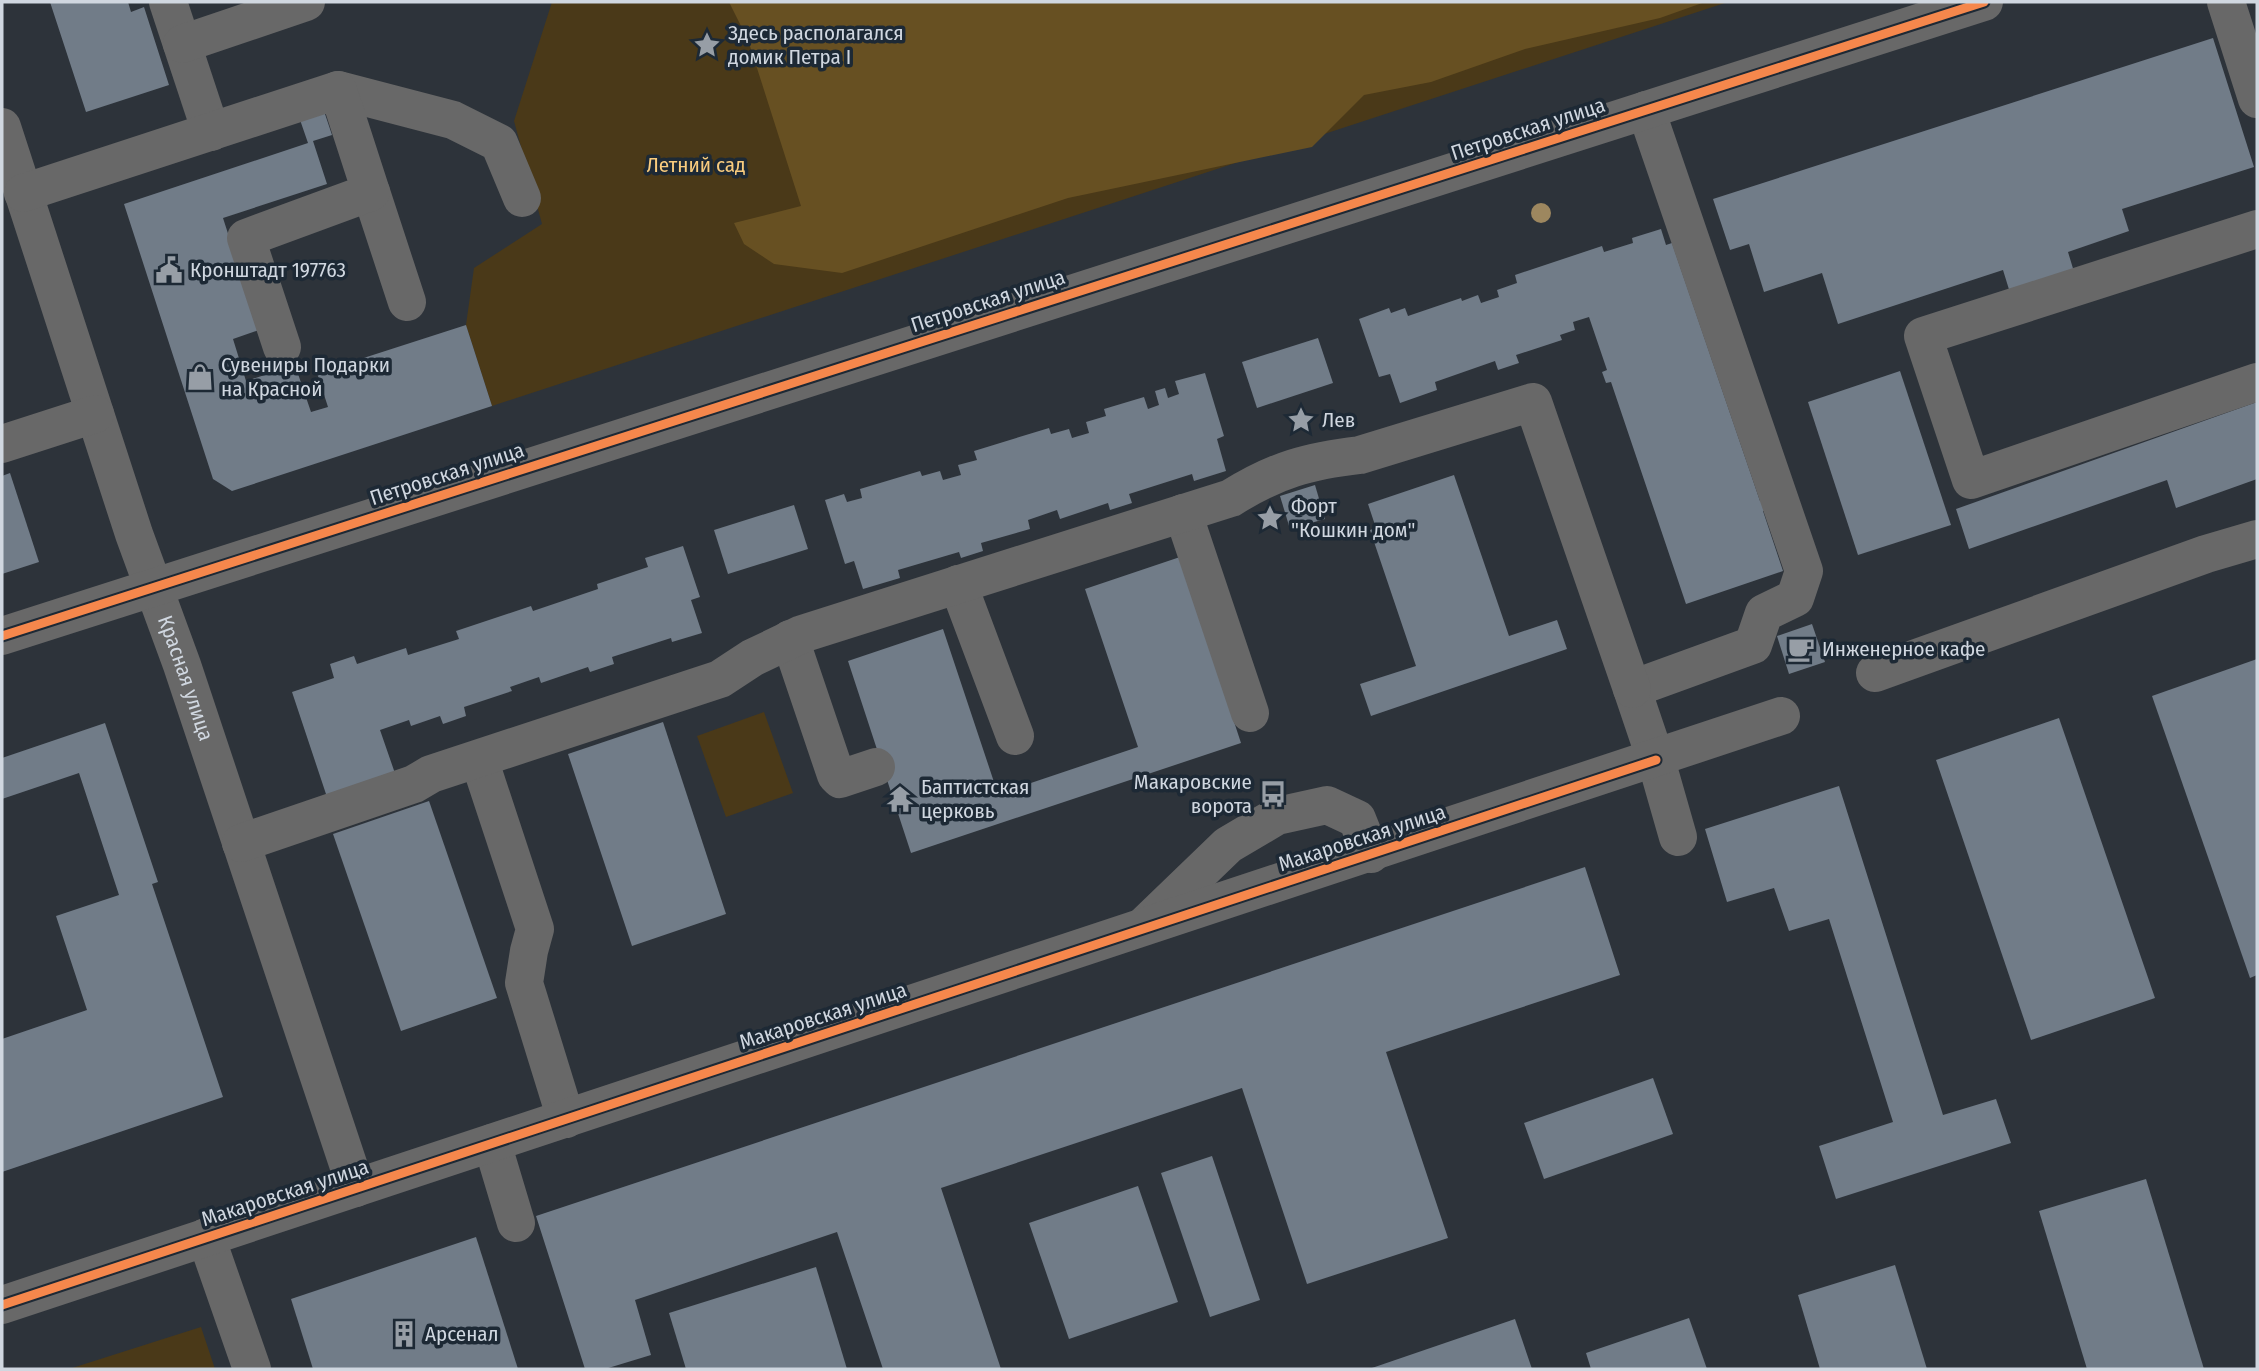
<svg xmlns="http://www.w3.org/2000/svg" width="2259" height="1371" font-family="'Fira Sans Condensed',sans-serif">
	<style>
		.green { fill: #4a3918 }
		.forest { fill: #675022 }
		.building { fill: #717c88 }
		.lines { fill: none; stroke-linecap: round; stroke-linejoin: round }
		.minor { stroke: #686868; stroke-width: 38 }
		.cycleway-casing { stroke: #1d2935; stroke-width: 13 }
		.cycleway { stroke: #f5874c; stroke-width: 9 }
		.tree { fill: #9d875f }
		.labels { text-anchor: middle; stroke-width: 7; stroke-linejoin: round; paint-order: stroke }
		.poi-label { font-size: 21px; fill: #d0d7e0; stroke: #1d2935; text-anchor: start }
		.street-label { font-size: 21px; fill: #d0d7e0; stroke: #1d2935 }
		.park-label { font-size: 21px; fill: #f9cc7e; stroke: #1d2935 }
	</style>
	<rect width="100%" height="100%" fill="#2d333a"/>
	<g class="green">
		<polygon points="552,2 1728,2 492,406 466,325 474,268 542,224 514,121"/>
		<polygon points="764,712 793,793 726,817 697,736"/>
		<polygon points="201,1327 215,1369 69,1369"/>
	</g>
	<polygon class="forest" points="729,2 1705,2 1660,18 1525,49 1431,82 1364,95 1312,147 1068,198 842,273 774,264 744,244 734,223 801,206 748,40"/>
	<g class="building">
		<polygon points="50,2 128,2 131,12 144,7 169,85 86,112"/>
		<polygon points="2213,38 2254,167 2122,209 2129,231 2068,252 2075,275 2011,296 2003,270 1838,324 1822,273 1764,292 1749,244 1730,250 1713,199"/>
		<polygon points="322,105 332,135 313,141 327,184 223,218 259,330 233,339 246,381 295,365 311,412 328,407 317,373 466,325 492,406 232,491 213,479 124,204 308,143 298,114"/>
		<polygon points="1661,229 1666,245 1672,243 1760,501 1765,499 1769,510 1763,511 1783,571 1686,604 1611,382 1606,383 1602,372 1607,370 1589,317 1573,322 1575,330 1560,335 1562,340 1516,355 1519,363 1498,370 1495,361 1435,382 1437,390 1400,403 1390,374 1379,377 1359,319 1389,308 1391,313 1405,308 1408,316 1461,298 1462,301 1478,295 1481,303 1499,297 1497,290 1517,283 1515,275 1602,246 1604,252 1633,243 1632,238"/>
		<polygon points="1318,338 1333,383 1257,408 1242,362"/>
		<polygon points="1900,371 1951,525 1858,555 1808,402"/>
		<polygon points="1205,373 1224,436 1217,439 1226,471 1194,481 1192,474 1129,494 1132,503 1110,510 1108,503 1060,519 1057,510 1028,520 1030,529 981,543 983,551 961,558 959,552 898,570 900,578 863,589 854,561 845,564 825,500 844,494 847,502 862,498 860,489 920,471 922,476 940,471 943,480 961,475 958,465 977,460 974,451 1049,428 1051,434 1069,429 1072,438 1089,433 1086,422 1106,416 1104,409 1144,397 1148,409 1159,405 1155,391 1165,388 1168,398 1179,394 1175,381"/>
		<polygon points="2257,402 2257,479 2176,508 2167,480 1969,549 1956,509"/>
		<polygon points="10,473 39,562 2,574 2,476"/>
		<polygon points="1454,475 1509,636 1557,620 1567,649 1371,716 1360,684 1416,666 1370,530 1376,528 1368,504"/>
		<polygon points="1315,485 1325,519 1290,529 1280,496"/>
		<polygon points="794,505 808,549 728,574 714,530"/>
		<polygon points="683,546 700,597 691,600 702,633 672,642 671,638 612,657 614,664 590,672 588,667 541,683 539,677 510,687 512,691 464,707 466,716 443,724 440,716 411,726 409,720 380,730 398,782 327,797 292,692 334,678 330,664 354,656 357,664 406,648 408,655 459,639 456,631 531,606 533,611 598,589 597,584 648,567 645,558"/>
		<polygon points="1180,557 1241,743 911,853 848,661 943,629 998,794 1138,747 1085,589"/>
		<polygon points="1812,624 1825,662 1789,674 1777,636"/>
		<polygon points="2257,659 2257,975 2250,978 2152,696"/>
		<polygon points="2059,718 2155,998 2031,1040 1936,760"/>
		<polygon points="663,722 726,914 632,946 568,754"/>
		<polygon points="105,723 158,882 152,884 223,1097 2,1172 2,1039 87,1010 56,916 119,895 79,773 2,799 2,758"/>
		<polygon points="1839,786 1943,1115 1996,1099 2011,1143 1836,1199 1819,1146 1893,1122 1829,919 1789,931 1774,888 1727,902 1705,829"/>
		<polygon points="429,801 497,998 401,1031 333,834"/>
		<polygon points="1585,867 1620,975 1386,1052 1448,1238 1307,1284 1242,1088 941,1188 1001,1369 883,1369 837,1232 635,1300 651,1355 605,1369 585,1369 536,1216"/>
		<polygon points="1653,1078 1673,1134 1544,1179 1524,1123"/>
		<polygon points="1212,1156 1260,1300 1210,1317 1161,1173"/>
		<polygon points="2146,1179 2204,1369 2087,1369 2039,1211"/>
		<polygon points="1138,1186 1178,1302 1069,1339 1029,1223"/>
		<polygon points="476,1237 518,1369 313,1369 291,1299"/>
		<polygon points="1895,1265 1927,1369 1820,1369 1798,1295"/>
		<polygon points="816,1267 847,1369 686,1369 669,1313"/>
		<polygon points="1689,1318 1707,1369 1591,1369 1586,1353"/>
		<polygon points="1515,1319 1532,1369 1369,1369"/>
	</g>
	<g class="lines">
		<g class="minor">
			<polyline points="168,2 211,132"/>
			<polyline points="2226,2 2257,99"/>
			<polyline points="182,44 306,2"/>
			<polyline points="338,90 453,120 499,143 522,198"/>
			<polyline points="1646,110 1804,571 1795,598 1764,613 1753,645 1632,689 1656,760 1678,837"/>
			<path id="s1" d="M2,127l132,407 48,131 174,523"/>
			<polyline points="371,192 407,302"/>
			<polyline points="23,193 338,90 371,192 246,238 282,347"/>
			<polyline points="2257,229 1923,336 1971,480 2257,382"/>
			<polyline points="2,444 95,414"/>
			<polyline points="1183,513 1250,713"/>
			<polyline points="958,584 1015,736"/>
			<polyline points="2,636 1984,2"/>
			<polyline points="790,639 836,775 840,779 876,767"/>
			<polyline points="1875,673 2206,554 2257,539"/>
			<polyline points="479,759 535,929 529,951 524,983 566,1119"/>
			<path d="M241,843l173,-59 17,-10 289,-95 32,-21 50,-24 429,-136c45,-28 77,-37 129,-43l173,-53 99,287"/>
			<polyline points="1146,924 1228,845 1277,816 1327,805 1357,819 1371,854"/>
			<polyline points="492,1143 516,1223"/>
			<polyline points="206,1237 252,1369"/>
			<polyline points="2,1305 1781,716"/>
		</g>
		<defs>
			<g id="cycleway">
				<polyline points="2,636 1984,2"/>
				<polyline points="2,1305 1656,760"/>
			</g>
		</defs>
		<use href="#cycleway" class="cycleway-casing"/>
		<use href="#cycleway" class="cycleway"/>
	</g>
	<circle class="tree" cx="1541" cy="213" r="10"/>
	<defs>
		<symbol id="sight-bare" viewBox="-9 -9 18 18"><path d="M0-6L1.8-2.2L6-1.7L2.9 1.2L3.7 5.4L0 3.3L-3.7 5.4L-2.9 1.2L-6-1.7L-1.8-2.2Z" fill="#979ea6" stroke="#1d2935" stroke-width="2.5" paint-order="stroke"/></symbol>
		<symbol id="civic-bare" viewBox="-9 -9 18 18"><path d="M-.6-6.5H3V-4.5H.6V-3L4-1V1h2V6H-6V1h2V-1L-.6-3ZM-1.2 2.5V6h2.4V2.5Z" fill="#979ea6" stroke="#1d2935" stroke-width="2.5" paint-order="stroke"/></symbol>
		<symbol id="shop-bare" viewBox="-9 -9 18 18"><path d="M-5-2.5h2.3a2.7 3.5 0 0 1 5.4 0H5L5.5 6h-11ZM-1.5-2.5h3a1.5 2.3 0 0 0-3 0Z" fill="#979ea6" stroke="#1d2935" stroke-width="2.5" paint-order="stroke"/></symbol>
		<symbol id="cafe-bare" viewBox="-9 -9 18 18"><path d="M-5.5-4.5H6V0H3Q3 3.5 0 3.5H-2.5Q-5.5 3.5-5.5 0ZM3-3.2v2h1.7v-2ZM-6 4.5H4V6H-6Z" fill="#979ea6" stroke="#1d2935" stroke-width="2.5" paint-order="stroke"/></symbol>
		<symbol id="bus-bare" viewBox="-9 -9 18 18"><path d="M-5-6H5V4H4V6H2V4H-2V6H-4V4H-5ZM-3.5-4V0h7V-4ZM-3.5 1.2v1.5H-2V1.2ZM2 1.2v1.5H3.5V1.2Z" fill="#979ea6" stroke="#1d2935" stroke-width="2.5" paint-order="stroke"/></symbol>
		<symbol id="temple-bare" viewBox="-9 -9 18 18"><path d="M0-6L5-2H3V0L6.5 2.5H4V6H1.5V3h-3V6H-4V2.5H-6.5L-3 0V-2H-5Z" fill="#979ea6" stroke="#1d2935" stroke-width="2.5" paint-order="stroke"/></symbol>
		<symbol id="building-bare" viewBox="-9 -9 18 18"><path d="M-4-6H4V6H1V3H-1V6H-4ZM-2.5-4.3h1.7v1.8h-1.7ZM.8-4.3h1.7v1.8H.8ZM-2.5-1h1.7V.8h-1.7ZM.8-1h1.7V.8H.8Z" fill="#979ea6" stroke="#1d2935" stroke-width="2.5" paint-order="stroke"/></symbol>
	</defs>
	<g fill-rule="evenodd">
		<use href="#sight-bare" x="688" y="26" width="38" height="38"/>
		<use href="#civic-bare" x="150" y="251" width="38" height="38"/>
		<use href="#shop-bare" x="181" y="358" width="38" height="38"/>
		<use href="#sight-bare" x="1282" y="401" width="38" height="38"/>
		<use href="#sight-bare" x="1251" y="499" width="38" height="38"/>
		<use href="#cafe-bare" x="1782" y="630" width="38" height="38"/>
		<use href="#bus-bare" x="1254" y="775" width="38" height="38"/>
		<use href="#temple-bare" x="881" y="780" width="38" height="38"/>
		<use href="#building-bare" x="385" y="1315" width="38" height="38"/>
	</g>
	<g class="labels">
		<g class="poi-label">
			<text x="728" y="40">Здесь располагался<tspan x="728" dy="24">домик Петра I</tspan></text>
			<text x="190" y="277">Кронштадт 197763</text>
			<text x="221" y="372">Сувениры Подарки<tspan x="221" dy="24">на Красной</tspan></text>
			<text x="1322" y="427">Лев</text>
			<text x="1291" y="513">Форт<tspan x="1291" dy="24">"Кошкин дом"</tspan></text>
			<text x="1822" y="656">Инженерное кафе</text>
			<text x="1252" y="789" text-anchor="end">Макаровские<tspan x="1252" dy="24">ворота</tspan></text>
			<text x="921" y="794">Баптистская<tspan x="921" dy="24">церковь</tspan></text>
			<text x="425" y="1341">Арсенал</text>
		</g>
		<g class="street-label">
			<text transform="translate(1528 129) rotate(-18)" y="7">Петровская улица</text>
			<text transform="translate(988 301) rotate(-18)" y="7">Петровская улица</text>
			<text transform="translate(447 474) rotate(-18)" y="7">Петровская улица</text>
			<text dy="7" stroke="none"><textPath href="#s1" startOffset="581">Красная улица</textPath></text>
			<text transform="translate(1362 838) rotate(-18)" y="7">Макаровская улица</text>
			<text transform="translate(823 1016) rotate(-18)" y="7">Макаровская улица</text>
			<text transform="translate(285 1193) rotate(-18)" y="7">Макаровская улица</text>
		</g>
		<g class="park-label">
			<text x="696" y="172">Летний сад</text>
		</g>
	</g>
	<rect width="2259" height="1371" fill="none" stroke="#d0d7e0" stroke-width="7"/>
</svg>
